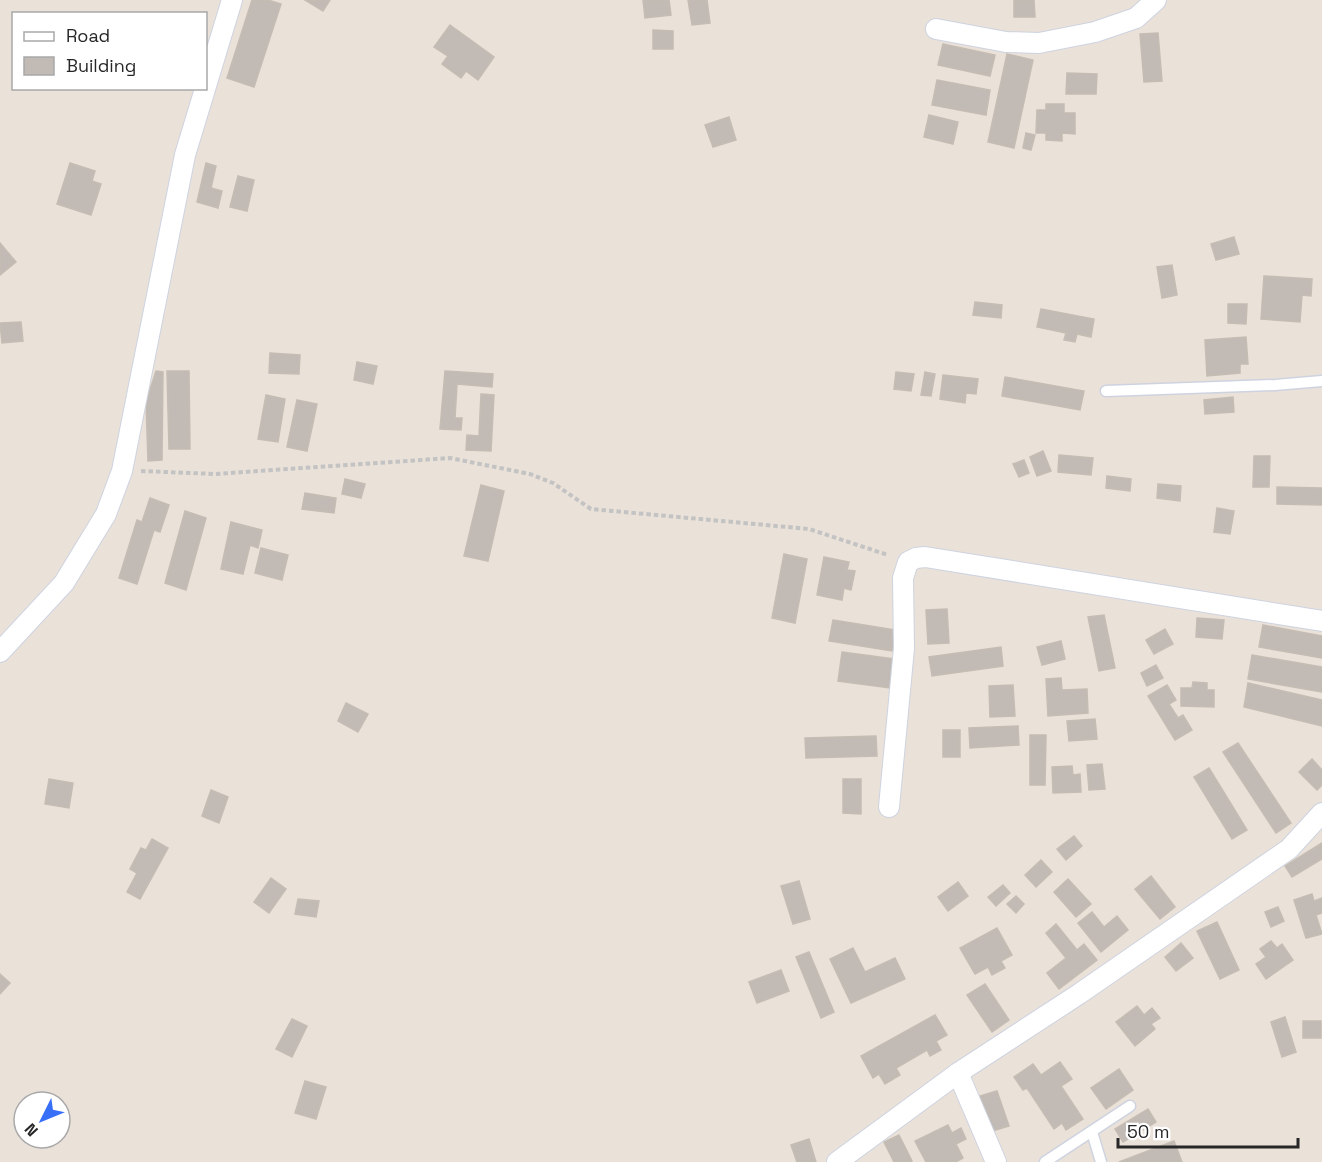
<svg xmlns="http://www.w3.org/2000/svg" width="1322" height="1162" font-family="'Space Grotesk',sans-serif">
	<style>
		.building { fill: #c2bbb5; stroke: #c5bdb3; stroke-width: 1.5 }
		.lines { fill: none; stroke-linecap: round; stroke-linejoin: round }
		.service-casing { stroke: #ced3e0; stroke-width: 13 }
		.minor-casing { stroke: #ced3e0; stroke-width: 22 }
		.path { stroke: #c3c3c3; stroke-width: 4; stroke-dasharray: 4.5 3; stroke-linecap: butt }
		.service { stroke: #fff; stroke-width: 10 }
		.minor { stroke: #fff; stroke-width: 20 }
	</style>
	<rect width="100%" height="100%" fill="#eae1d9"/>
	<g class="building">
		<polygon points="252,0 268,0 281,4 254,87 227,78"/>
		<polygon points="305,0 330,0 323,11"/>
		<polygon points="643,0 669,0 671,15 645,18"/>
		<polygon points="688,0 707,0 710,23 692,25"/>
		<polygon points="1014,0 1034,0 1035,17 1014,17"/>
		<polygon points="450,25 494,57 478,80 466,71 461,78 442,64 448,56 434,47"/>
		<polygon points="653,30 673,31 673,49 653,49"/>
		<polygon points="1158,33 1162,81 1144,82 1140,34"/>
		<polygon points="943,44 995,55 990,76 938,65"/>
		<polygon points="1007,54 1033,60 1014,148 988,142"/>
		<polygon points="1067,73 1097,74 1096,94 1066,94"/>
		<polygon points="937,80 990,90 986,115 932,105"/>
		<polygon points="1046,104 1064,104 1064,113 1075,113 1075,134 1062,133 1062,141 1046,140 1046,133 1036,133 1037,110 1046,110"/>
		<polygon points="929,115 958,122 953,144 924,137"/>
		<polygon points="729,117 736,140 713,147 705,125"/>
		<polygon points="1026,133 1035,135 1031,150 1023,148"/>
		<polygon points="70,163 95,171 92,181 101,184 91,215 57,204"/>
		<polygon points="206,163 216,166 211,188 222,191 218,208 197,202"/>
		<polygon points="238,176 254,180 247,211 230,207"/>
		<polygon points="1234,237 1239,254 1216,260 1211,244"/>
		<polygon points="0,243 16,262 0,275"/>
		<polygon points="1172,265 1177,295 1162,298 1157,267"/>
		<polygon points="1264,276 1312,279 1311,296 1302,295 1300,322 1261,319"/>
		<polygon points="975,302 1002,305 1001,318 973,315"/>
		<polygon points="1228,304 1247,304 1246,324 1228,323"/>
		<polygon points="1041,309 1094,319 1091,337 1077,334 1075,342 1064,340 1066,333 1037,327"/>
		<polygon points="21,322 23,341 2,343 0,323"/>
		<polygon points="1246,337 1248,364 1240,364 1240,373 1207,376 1205,340"/>
		<polygon points="270,353 300,355 299,374 269,373"/>
		<polygon points="357,362 377,366 373,384 354,380"/>
		<polygon points="156,371 163,372 162,460 148,461 146,402"/>
		<polygon points="167,371 189,371 190,449 169,449"/>
		<polygon points="445,371 493,374 492,387 457,384 455,418 462,418 461,430 440,429"/>
		<polygon points="896,372 914,374 911,391 894,389"/>
		<polygon points="925,372 935,374 931,396 921,395"/>
		<polygon points="943,375 978,379 976,394 966,393 965,403 940,399"/>
		<polygon points="1005,377 1084,391 1080,410 1002,396"/>
		<polygon points="481,394 494,395 491,451 466,450 467,435 479,436"/>
		<polygon points="266,395 285,399 278,442 258,439"/>
		<polygon points="1233,397 1234,412 1205,414 1204,400"/>
		<polygon points="297,400 317,404 307,451 287,447"/>
		<polygon points="1043,451 1051,471 1037,476 1030,457"/>
		<polygon points="1059,455 1093,458 1091,475 1058,472"/>
		<polygon points="1254,456 1270,456 1269,487 1253,487"/>
		<polygon points="1024,460 1029,473 1019,477 1013,464"/>
		<polygon points="1107,476 1131,479 1130,491 1106,488"/>
		<polygon points="345,479 365,484 361,498 342,494"/>
		<polygon points="1158,484 1181,486 1180,501 1157,498"/>
		<polygon points="481,485 504,491 488,561 464,556"/>
		<polygon points="1277,487 1322,488 1322,505 1277,504"/>
		<polygon points="305,493 336,498 334,513 302,509"/>
		<polygon points="150,498 169,505 160,532 154,530 137,584 119,578 137,520 142,522"/>
		<polygon points="1217,508 1234,511 1230,534 1214,532"/>
		<polygon points="185,511 206,518 186,590 165,583"/>
		<polygon points="231,522 262,530 258,548 250,545 243,574 221,569"/>
		<polygon points="261,548 288,555 282,580 255,573"/>
		<polygon points="784,554 807,559 795,623 772,618"/>
		<polygon points="824,557 849,562 847,570 855,571 851,590 844,588 842,600 817,595"/>
		<polygon points="947,609 949,643 928,644 926,610"/>
		<polygon points="1104,615 1115,668 1099,671 1088,617"/>
		<polygon points="1197,618 1224,620 1222,639 1196,637"/>
		<polygon points="833,620 896,630 892,651 829,641"/>
		<polygon points="1263,625 1322,636 1322,658 1259,647"/>
		<polygon points="1165,629 1173,644 1154,654 1146,640"/>
		<polygon points="1061,641 1065,659 1042,665 1037,647"/>
		<polygon points="1001,647 1003,666 932,676 929,657"/>
		<polygon points="842,652 894,659 890,688 838,681"/>
		<polygon points="1252,655 1322,667 1322,692 1248,679"/>
		<polygon points="1156,665 1163,678 1147,686 1141,673"/>
		<polygon points="1061,678 1062,690 1087,689 1088,713 1048,716 1046,679"/>
		<polygon points="1193,682 1207,683 1207,690 1214,690 1214,707 1181,706 1181,688 1192,688"/>
		<polygon points="1248,683 1322,700 1322,726 1244,707"/>
		<polygon points="1013,685 1015,716 990,717 989,686"/>
		<polygon points="1167,685 1176,700 1169,704 1178,718 1183,715 1192,730 1175,740 1148,696"/>
		<polygon points="346,703 368,714 358,732 338,721"/>
		<polygon points="1095,719 1097,739 1069,741 1067,721"/>
		<polygon points="1018,726 1019,745 970,748 969,728"/>
		<rect x="943" y="730" width="17" height="27"/>
		<polygon points="1030,735 1046,735 1045,785 1030,785"/>
		<polygon points="876,736 877,756 806,758 805,738"/>
		<polygon points="1238,743 1291,823 1276,833 1223,752"/>
		<polygon points="1312,759 1322,770 1322,785 1317,790 1299,772"/>
		<polygon points="1102,764 1105,789 1089,790 1087,765"/>
		<polygon points="1072,766 1073,775 1080,774 1081,792 1053,793 1052,767"/>
		<polygon points="1209,768 1247,830 1232,839 1194,777"/>
		<polygon points="49,779 73,783 69,808 45,804"/>
		<polygon points="843,779 861,779 861,814 843,813"/>
		<polygon points="211,790 228,797 219,823 202,816"/>
		<polygon points="1074,836 1082,846 1066,860 1057,849"/>
		<polygon points="152,839 168,848 140,899 127,892 137,873 130,869 141,848 146,850"/>
		<polygon points="1322,843 1322,859 1292,877 1285,866"/>
		<polygon points="1041,860 1052,872 1036,887 1025,875"/>
		<polygon points="1151,876 1175,907 1160,919 1135,889"/>
		<polygon points="271,878 286,889 269,913 254,902"/>
		<polygon points="1068,879 1091,904 1076,917 1054,892"/>
		<polygon points="799,881 810,919 793,924 781,886"/>
		<polygon points="958,882 968,896 948,911 938,897"/>
		<polygon points="1003,885 1010,893 996,906 988,897"/>
		<polygon points="1312,894 1314,901 1322,898 1322,913 1316,915 1322,934 1306,938 1294,900"/>
		<polygon points="1016,896 1024,904 1016,913 1007,904"/>
		<polygon points="298,899 319,901 316,917 295,914"/>
		<polygon points="1278,907 1284,921 1271,927 1265,912"/>
		<polygon points="1092,912 1104,927 1117,916 1128,930 1101,952 1078,923"/>
		<polygon points="1217,922 1239,970 1220,979 1197,931"/>
		<polygon points="1056,924 1077,950 1084,944 1097,960 1059,989 1047,973 1066,958 1046,933"/>
		<polygon points="997,928 1012,955 1001,961 1005,968 992,975 988,967 975,974 960,948"/>
		<polygon points="1271,941 1277,948 1282,944 1293,960 1266,979 1256,964 1266,957 1260,949"/>
		<polygon points="1181,943 1193,958 1176,971 1165,957"/>
		<polygon points="853,948 865,972 895,958 905,979 851,1003 830,959"/>
		<polygon points="809,952 834,1012 821,1018 796,957"/>
		<polygon points="781,970 789,991 757,1003 749,982"/>
		<polygon points="0,974 10,983 0,994"/>
		<polygon points="985,984 1009,1020 992,1032 967,995"/>
		<polygon points="1137,1006 1144,1015 1152,1008 1160,1018 1151,1024 1155,1029 1135,1046 1116,1022"/>
		<polygon points="935,1015 947,1035 936,1041 941,1050 930,1056 927,1050 896,1068 900,1075 885,1084 879,1074 873,1078 861,1056"/>
		<polygon points="1285,1017 1296,1052 1282,1057 1271,1022"/>
		<polygon points="292,1019 307,1026 292,1057 276,1049"/>
		<rect x="1303" y="1021" width="18" height="17"/>
		<polygon points="1060,1062 1072,1079 1061,1086 1083,1119 1066,1130 1062,1123 1054,1129 1027,1088 1023,1090 1014,1077 1033,1064 1041,1075"/>
		<polygon points="1119,1069 1133,1090 1106,1109 1091,1088"/>
		<polygon points="305,1081 326,1087 316,1119 295,1113"/>
		<polygon points="997,1091 1009,1126 992,1131 980,1096"/>
		<polygon points="1148,1109 1156,1122 1123,1142 1115,1129"/>
		<polygon points="948,1125 952,1133 961,1128 966,1139 956,1144 963,1158 956,1162 926,1162 915,1141"/>
		<polygon points="899,1135 912,1161 910,1162 894,1162 884,1142"/>
		<polygon points="809,1139 816,1162 797,1162 791,1145"/>
		<polygon points="1174,1141 1182,1162 1119,1162"/>
	</g>
	<g class="lines">
		<defs>
			<g id="service">
				<polyline points="1106,391 1275,385 1322,381"/>
				<polyline points="1092,1132 1101,1162"/>
				<polyline points="1045,1162 1130,1106"/>
			</g>
			<g id="minor">
				<polyline points="936,29 1006,42 1039,43 1095,32 1136,18 1156,0"/>
				<polyline points="0,652 64,583 106,514 122,471 185,155 232,0"/>
				<polyline points="889,807 904,648 903,578 908,562 916,558 925,557 1322,621"/>
				<polyline points="958,1073 996,1162"/>
				<polyline points="837,1162 958,1073 1079,994 1289,849 1322,813"/>
			</g>
		</defs>
		<use href="#service" class="service-casing"/>
		<use href="#minor" class="minor-casing"/>
		<polyline class="path" points="141,471 215,474 450,458 530,474 553,483 591,509 809,529 888,555"/>
		<use href="#service" class="service"/>
		<use href="#minor" class="minor"/>
	</g>
	<rect x="12" y="12" width="195" height="78" fill="#ffffff" stroke="#a9a9a9" stroke-width="1.5"/>
	<rect x="24" y="32" width="30" height="9" fill="#ffffff" stroke="#a9a9a9" stroke-width="1.5"/>
	<text x="66" y="42" font-size="18" fill="#272727">Road</text>
	<rect x="24" y="57" width="30" height="18" fill="#c2bbb5" stroke="#a9a9a9" stroke-width="1.5"/>
	<text x="66" y="72" font-size="18" fill="#272727">Building</text>
	<g transform="translate(42 1120) rotate(227)"><circle r="28" fill="#ffffff" stroke="#a9a9a9" stroke-width="1.5"/>
	<path d="M0-4.5L10 22L0 15L-10 22Z" fill="#386ff7"/>
	<text y="-9" font-size="16" font-weight="bold" text-anchor="middle" fill="#272727">N</text>
	</g>
	<path d="M1118 1138v9h180v-9" fill="none" stroke="#272727" stroke-width="3"/>
	<text x="1127" y="1138" font-size="18" fill="#272727" stroke="#ffffff" stroke-width="4.5" paint-order="stroke">50 m</text>
</svg>
